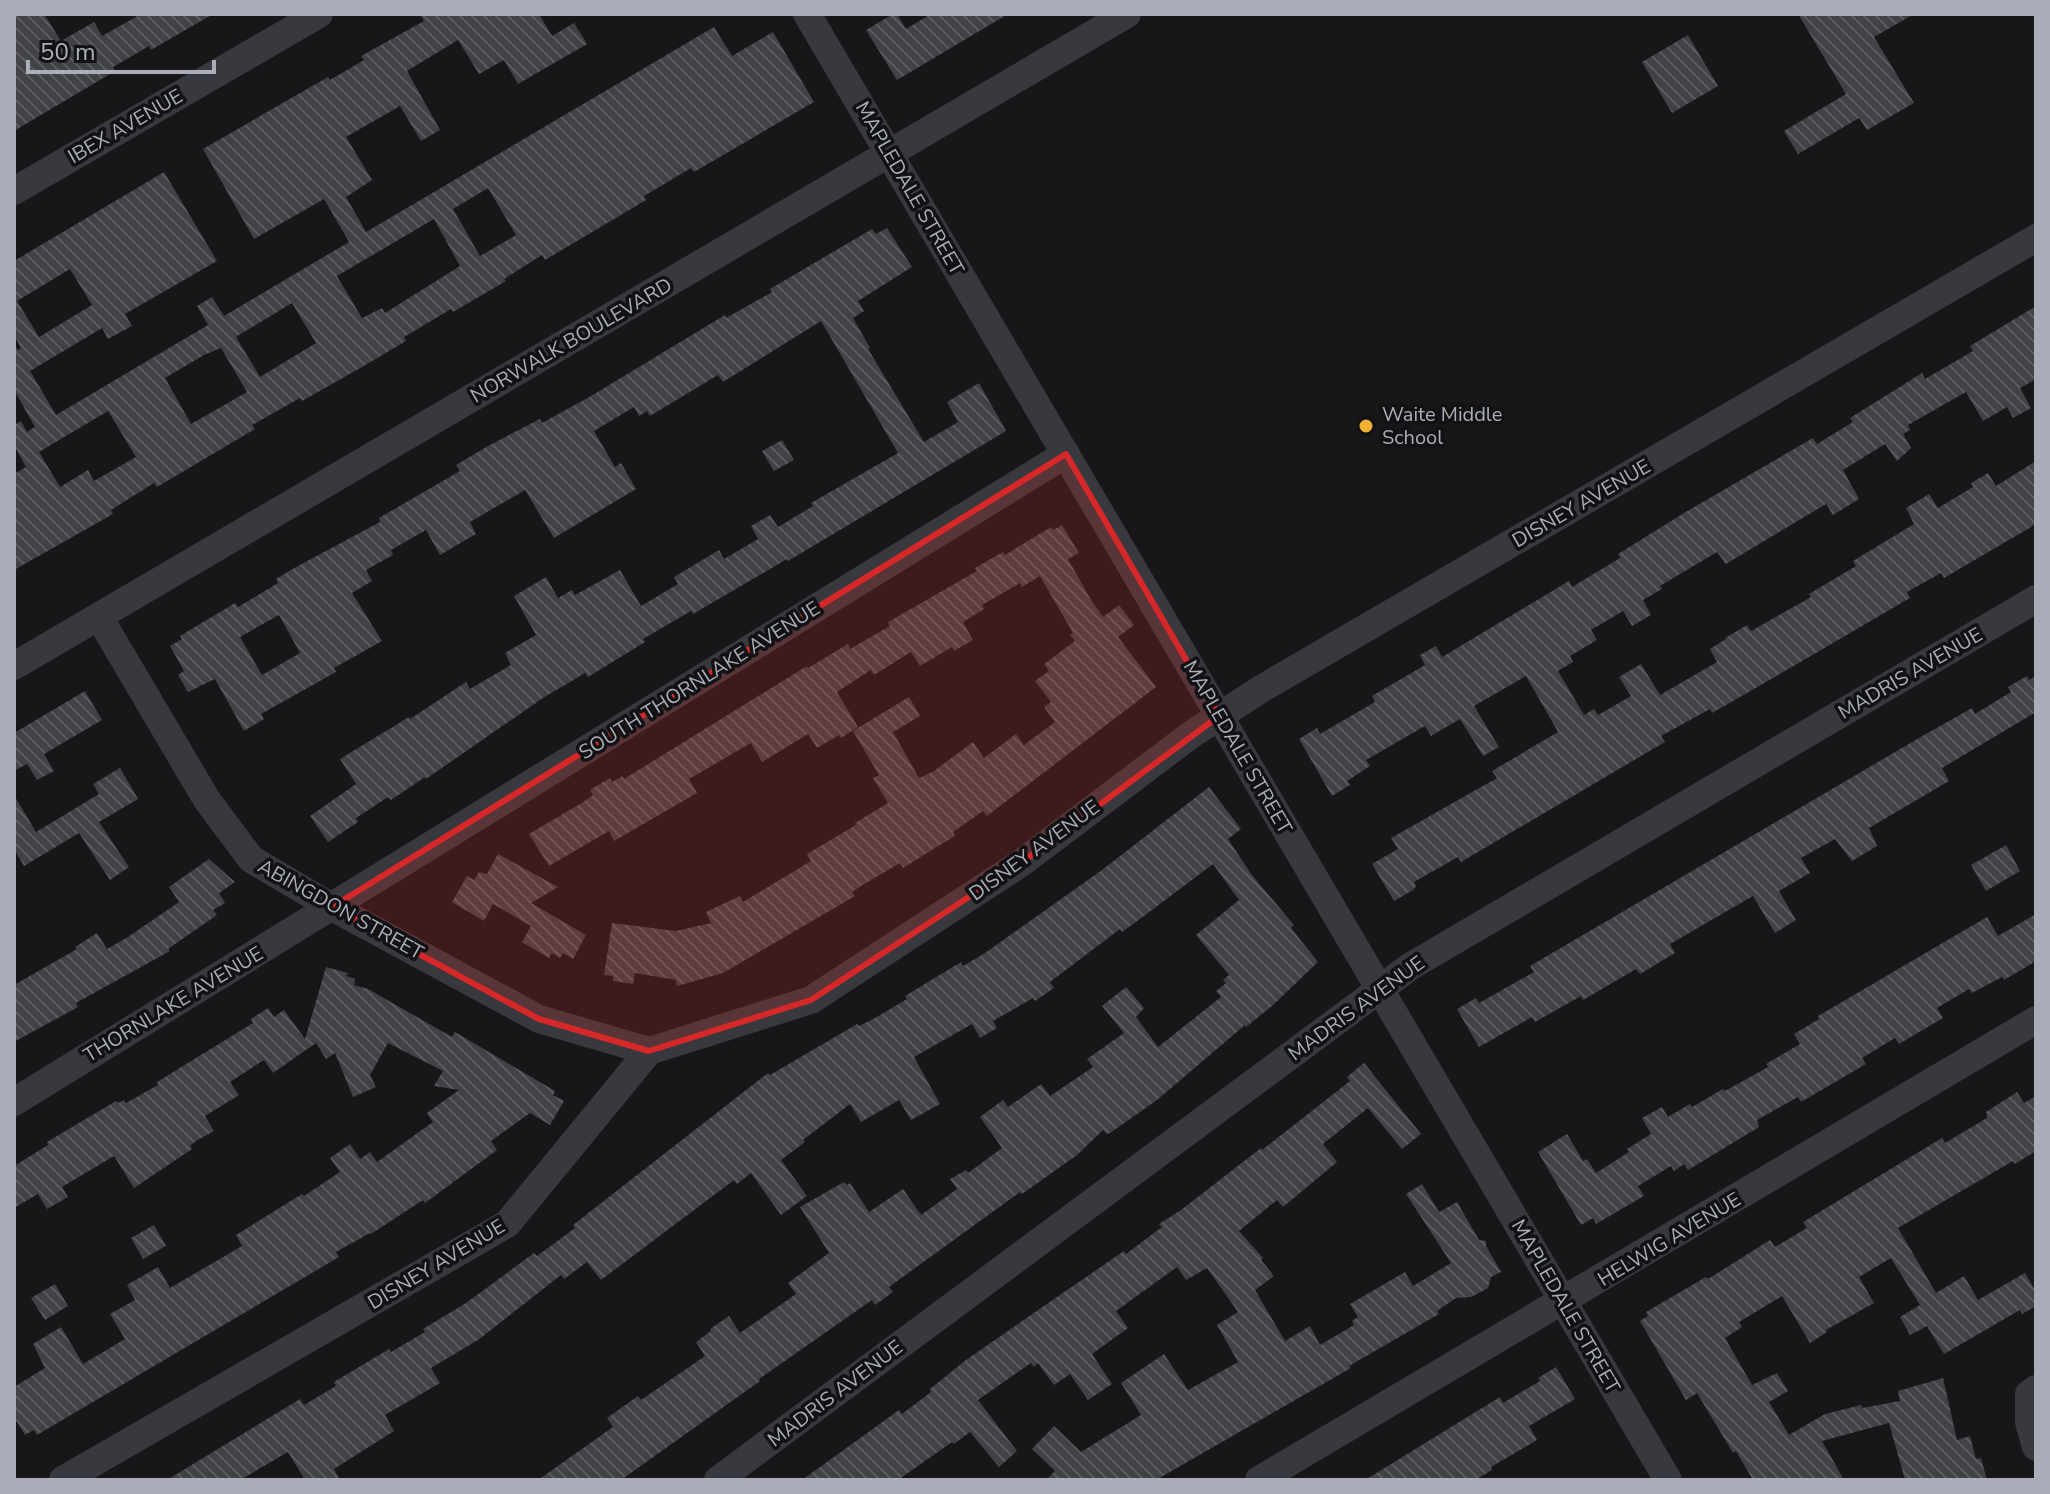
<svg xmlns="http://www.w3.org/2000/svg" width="2050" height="1494" font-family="'Nunito Sans',sans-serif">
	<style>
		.building { fill: url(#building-back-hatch); fill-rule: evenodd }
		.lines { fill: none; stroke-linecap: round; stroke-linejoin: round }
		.minor { stroke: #38393e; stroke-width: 28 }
		.marked { fill: #d62828; fill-opacity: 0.2; stroke: #d62828; stroke-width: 6; stroke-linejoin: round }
		.poi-dot { fill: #f5b134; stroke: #121214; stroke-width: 3 }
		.labels { text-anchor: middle; stroke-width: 7; stroke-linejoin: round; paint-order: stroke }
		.street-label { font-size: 20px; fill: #a9aeb9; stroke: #121214 }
		.poi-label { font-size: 20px; fill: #a9aeb9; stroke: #121214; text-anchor: start }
	</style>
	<defs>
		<pattern id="building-back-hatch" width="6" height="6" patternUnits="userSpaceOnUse" patternTransform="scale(2)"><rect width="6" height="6" fill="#414246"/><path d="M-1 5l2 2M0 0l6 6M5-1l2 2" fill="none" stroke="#5a5b5f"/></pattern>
	</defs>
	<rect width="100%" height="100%" fill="#171719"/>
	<g class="building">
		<polygon points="14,14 44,14 61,41 94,22 102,36 141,14 213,14 151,50 149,46 113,67 115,71 14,131"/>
		<path d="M420,14h119l13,22 22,-13 13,21 -69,40 -14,-24 -25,14 -21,-34 -51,31 33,59 -19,11 -21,-35 -54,31 26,43 -26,17 20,35 348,-205 18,29 41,-24 41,70 -120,70 -3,-4 -47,28 2,4 -101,60 -3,-5 -38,24 2,2 -53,31 -2,-3 -47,28 2,4 -44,26 -60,34 -2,-3 -48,27 3,4 -98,58 -3,-4 -43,27 2,4 -99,56v-96l12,-7 -12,-22v-20l7,-4 6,11 8,-5 -21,-37v-46l4,6 3,-2 -7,-13v-74l150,-89 53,89 -92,53 7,12 -24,13 -6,-11 -72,43 26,44 152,-90 -11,-19 15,-9 12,19 125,-74 -25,-43 -70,40 -51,-90 125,-72 2,3 34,-20 -3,-4 63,-35zM488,188l28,47 -36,21 -27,-47zM434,219l26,47 -75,47 -3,-5 -20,10 -25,-42zM70,269l22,36 -53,32 -22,-36zM292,303l24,40 -56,34 -24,-40zM221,348l26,44 -56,32 -26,-46 39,-23zM108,411l28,46 -42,24 -6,-11 -28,17 -21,-35z"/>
		<polygon points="893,14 897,14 906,29 931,14 1008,14 897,80 866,30"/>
		<polygon points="1798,14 1914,14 1874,37 1914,103 1867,130 1859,118 1798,154 1784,131 1846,94"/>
		<polygon points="1688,35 1718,86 1672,113 1642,62"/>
		<path d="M887,228l25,39 -54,34 6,10 -11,7 17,30 -2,1 56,93 34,-20 -11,-20 32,-19 27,48 -218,130 -1,-2 -94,55 -2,-3 -48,28 2,3 -57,35 -3,-4 -42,25 -117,81 -1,-2 -34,23 -3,-3 -32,21 2,4 -30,20 -18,-26 46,-32 -16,-25 69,-42 1,2 56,-37 4,7 41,-24 -6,-12 31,-18 -22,-39 32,-19 12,21 14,-8 3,5 45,-25 21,36 37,-22 -4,-7 45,-27 5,9 34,-20 -7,-13 19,-11 8,12 35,-21 -2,-3 87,-50 -77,-132 -98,61 -5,-7 -68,41 -3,-5 -8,5 -5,-9 -40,24 21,36 6,-4 15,26 -82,49 -29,-48 -55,32 6,12 -36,21 -14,-25 -35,20 2,5 -27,15 6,11 -20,12 30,48 -48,27 2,4 -75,42 3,5 -20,12 -29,-52 -27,13 -10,-17 6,-4 -14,-25 12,-7 -2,-3 55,-33 3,4 40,-24 -2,-4 20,-12 84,-45 -1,-4 81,-47 -4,-6 32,-19 52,-27 2,4 49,-27 134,-81 1,3 46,-26 -2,-3 102,-60 4,5zM279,615l21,38 -38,22 -22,-38z"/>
		<polygon points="2036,306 2036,379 2020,388 2031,408 2013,418 2007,407 1983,421 1966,392 1908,425 1910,430 1903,434 1911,448 1897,461 1885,444 1843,470 1859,499 1833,515 1826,504 1726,564 1717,552 1660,586 1662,589 1643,600 1651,615 1632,626 1623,611 1591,630 1597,640 1570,656 1573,662 1558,671 1584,715 1594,709 1598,715 1631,696 1619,677 1641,664 1660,695 1717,662 1710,649 1726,639 1725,638 1747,625 1751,631 1811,597 1809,594 1856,566 1853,561 1914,524 1906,508 1929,494 1938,508 1973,487 1971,483 1988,473 1996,486 2036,461 2036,524 1944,578 1941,573 1907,592 1910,598 1785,671 1712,713 1710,709 1661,736 1665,742 1461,862 1458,857 1414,882 1416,886 1413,890 1394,901 1372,864 1398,849 1391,838 1497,778 1492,771 1558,732 1526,676 1474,706 1499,747 1483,756 1460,719 1431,736 1425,726 1366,760 1370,766 1347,781 1350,785 1332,796 1299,739 1317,728 1320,734 1375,702 1372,696 1425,665 1420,655 1436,646 1442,657 1569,581 1572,587 1620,558 1618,554 1684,513 1813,438 1817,444 1853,422 1850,418 1922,373 1925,379 1973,351 1970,346"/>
		<polygon points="782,440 794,460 774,471 762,451"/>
		<polygon points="1062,525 1079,553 1068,559 1091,600 1103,617 1119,605 1134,625 1118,637 1156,687 987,816 983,811 953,832 955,836 935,848 903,868 900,863 861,886 852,892 855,896 723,973 677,986 676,980 635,973 633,984 613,981 613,976 604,975 612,923 676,931 711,923 706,912 740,896 743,902 811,861 807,854 856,825 855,823 888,803 873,778 879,775 853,731 909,697 920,716 893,732 919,778 934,771 973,742 984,758 1016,734 1024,745 1055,722 1044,707 1051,702 1035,681 1049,671 1044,664 1075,641 1070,635 1073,633 1040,576 1022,587 1020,583 982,605 984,609 963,622 973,640 954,651 952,647 920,666 911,652 874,675 871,670 837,692 858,727 841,738 839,735 817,748 808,734 762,762 751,743 689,779 697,793 614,841 609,831 549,866 529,834 585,801 593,795 590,790 610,778 612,782 623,776 624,779 807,666 808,668 848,644 850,649 890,626 888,622 977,571 975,568 1003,552 1005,555 1051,527 1053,530"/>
		<polygon points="2027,676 2029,680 2036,676 2036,712 1942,768 1949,781 1869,828 1877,846 1852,861 1835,839 1801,858 1810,873 1779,891 1796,920 1775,933 1753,896 1670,944 1675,953 1640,974 1636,969 1583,1000 1581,996 1535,1022 1532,1017 1479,1047 1457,1009 1476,998 1479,1003 1534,972 1530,966 1919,738 1972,708 1975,714 2011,692 2008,687"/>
		<polygon points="85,691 102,720 44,754 54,771 37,780 27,764 14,771 14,733"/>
		<polygon points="120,768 138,799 99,822 129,867 110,880 79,833 24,866 14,849 14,795 36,832 99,794 93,784"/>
		<polygon points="1209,787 1241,829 1228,839 1251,874 1294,925 1291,928 1318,962 1272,1006 1246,1027 1245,1025 1157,1100 1110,1133 1107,1134 1103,1130 1077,1155 1022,1194 1020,1192 889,1287 893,1292 875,1305 872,1300 759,1379 760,1381 621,1480 538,1480 613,1427 607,1418 638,1396 641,1400 705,1356 696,1342 711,1331 710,1329 729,1316 740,1333 796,1294 788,1283 829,1253 800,1207 844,1182 847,1185 850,1183 869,1212 903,1189 921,1215 957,1189 950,1179 966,1170 968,1173 1002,1148 980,1117 1003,1100 1008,1107 1041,1084 1050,1096 1093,1067 1087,1059 1124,1033 1102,1006 1126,987 1144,1008 1136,1017 1158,1047 1221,997 1216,991 1226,983 1223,980 1229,975 1196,935 1239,900 1213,864 1144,916 1122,932 1120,929 1050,982 1054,988 1035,1001 1033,998 993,1021 997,1028 980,1038 972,1024 914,1057 940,1104 911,1120 899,1100 861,1122 850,1104 803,1140 805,1142 781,1160 807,1196 781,1215 751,1173 737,1184 734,1180 601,1280 587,1262 564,1279 561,1275 478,1340 431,1368 440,1383 385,1415 394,1431 334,1469 340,1480 305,1480 288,1452 240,1480 167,1480 300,1399 304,1405 336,1386 334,1382 389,1349 391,1352 425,1332 423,1329 466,1303 534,1253 537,1256 575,1228 573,1225 768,1073 770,1075 857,1024 859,1026 875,1018 907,999 905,996 961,962 963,966 985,953 1102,870"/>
		<polygon points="2006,845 2020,871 1986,891 1971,865"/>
		<polygon points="498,854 558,887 531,903 586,935 573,959 563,953 560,958 552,953 549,958 522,942 531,926 493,904 484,921 452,902 467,876 474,880 479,872 487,874"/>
		<polygon points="209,859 235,882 219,893 225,903 213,910 217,915 168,949 170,951 76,1003 78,1007 14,1042 14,985 77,949 75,947 97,933 107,949 128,937 179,902 169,887"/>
		<polygon points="2036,914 2036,961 2004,980 2002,977 1972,993 1969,989 1937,1008 1943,1018 1899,1044 1895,1038 1862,1058 1866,1064 1801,1102 1798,1097 1757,1120 1759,1127 1688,1170 1684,1164 1674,1171 1671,1166 1638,1186 1644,1196 1596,1224 1593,1218 1581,1225 1538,1152 1567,1134 1583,1161 1587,1159 1596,1173 1629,1152 1627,1149 1651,1134 1642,1118 1662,1107 1668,1117 1690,1104 1692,1107 1723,1089 1725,1091 1768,1067 1766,1064 1800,1044 1794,1034 1819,1019 1818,1016 1987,917 1998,936"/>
		<polygon points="326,967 348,973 346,976 355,979 354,985 368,989 452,1037 455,1032 555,1091 553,1095 564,1101 550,1125 530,1113 491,1141 497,1150 425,1203 423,1200 371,1234 370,1233 336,1252 339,1257 64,1419 37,1435 34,1430 25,1435 14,1417 14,1387 45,1368 33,1344 61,1327 83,1364 125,1339 110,1314 135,1300 127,1285 158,1267 170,1288 242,1246 236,1235 302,1194 304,1196 340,1172 330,1158 350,1144 360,1159 370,1152 377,1162 433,1122 427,1113 459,1090 434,1086 443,1071 388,1043 370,1075 376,1087 353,1097 335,1053 326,1059 316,1043 273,1073 264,1060 230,1082 239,1095 205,1116 214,1131 196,1141 190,1146 192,1149 134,1188 114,1156 62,1187 68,1197 47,1209 38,1194 14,1208 14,1166 48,1145 47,1142 116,1101 118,1103 124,1100 126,1103 158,1085 157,1082 253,1023 251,1019 268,1008 274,1017 284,1010 305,1039"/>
		<polygon points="1364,1063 1421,1134 1402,1149 1368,1108 1323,1144 1337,1162 1283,1207 1277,1200 1239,1231 1263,1258 1261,1260 1274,1276 1255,1290 1285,1341 1310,1326 1320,1345 1354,1325 1352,1321 1358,1317 1350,1304 1405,1272 1413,1286 1451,1263 1406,1194 1422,1184 1439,1212 1434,1215 1457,1202 1479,1240 1486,1241 1486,1246 1501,1272 1491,1277 1488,1288 1471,1297 1456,1298 1437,1311 1439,1314 1349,1366 1351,1368 1156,1480 1046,1480 1055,1471 1032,1449 1054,1426 1081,1452 1141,1415 1121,1383 1164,1354 1188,1390 1238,1362 1217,1325 1238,1312 1207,1268 1186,1280 1177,1267 1116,1311 1128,1328 1092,1354 1112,1384 1088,1400 1070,1374 1054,1385 1038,1363 1034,1367 1031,1363 978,1400 1017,1451 999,1467 970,1432 954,1444 952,1442 898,1480 802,1480 899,1410 902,1414 931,1392 930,1389 966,1360 1041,1308 1124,1251 1126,1254 1162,1227 1159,1224 1181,1210 1261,1148 1262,1150 1350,1081 1347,1077"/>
		<polygon points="2017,1092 2024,1103 2036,1096 2036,1151 2015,1164 2013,1161 1898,1228 1936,1293 1964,1276 1978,1300 2025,1273 2036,1292 2036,1306 2022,1314 2020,1310 1944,1354 1927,1326 1910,1335 1900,1317 1920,1305 1891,1258 1859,1277 1874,1303 1826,1330 1827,1332 1810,1343 1782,1296 1739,1322 1742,1327 1725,1338 1752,1385 1777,1373 1788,1391 1769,1402 1789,1435 1825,1414 1861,1405 1862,1408 1900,1401 1898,1391 1943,1378 1957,1440 1970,1436 1976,1459 1981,1458 1987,1480 1905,1480 1889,1423 1822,1441 1844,1480 1753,1480 1736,1451 1733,1453 1697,1393 1686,1400 1640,1321 1648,1316 1646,1312 1706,1277 1708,1279 1770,1240 1775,1247 1807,1228 1803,1222 1942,1138 1945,1143 1987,1118 1986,1112"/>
		<polygon points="154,1225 166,1246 143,1259 131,1238"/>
		<polygon points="55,1284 68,1306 45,1320 31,1298"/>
		<polygon points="1556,1367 1575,1399 1529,1426 1537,1440 1491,1467 1492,1470 1475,1480 1365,1480 1500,1397 1503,1403 1540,1381 1538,1378"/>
	</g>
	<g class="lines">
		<g class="minor">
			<polyline points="807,14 1668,1480"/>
			<polyline points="14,191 319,14"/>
			<polyline points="99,617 207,800 251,859 332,907 539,1019 649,1051"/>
			<polyline points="14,666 1127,14"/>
			<polyline points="14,1102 1066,454"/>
			<polyline points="2036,1389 2029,1394 2029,1422 2036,1447"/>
			<polyline points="63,1480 507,1224 649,1051 811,1000 1021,863 1192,734 1261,689 2036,238"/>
			<polyline points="718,1480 1411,966 2036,599"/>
			<polyline points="1259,1480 2036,1020"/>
		</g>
	</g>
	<path class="marked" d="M1066,454l153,262 -198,147 -210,137 -162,51 -110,-32 -207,-112z"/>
	<circle class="poi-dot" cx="1366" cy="426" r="8"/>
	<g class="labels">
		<g class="street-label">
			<text transform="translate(125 126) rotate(-30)" y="7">IBEX AVENUE</text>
			<text transform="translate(910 188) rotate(60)" y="7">MAPLEDALE STREET</text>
			<text transform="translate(571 340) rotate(-30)" y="7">NORWALK BOULEVARD</text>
			<text transform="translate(1581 503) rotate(-30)" y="7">DISNEY AVENUE</text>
			<text transform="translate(1910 673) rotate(-30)" y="7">MADRIS AVENUE</text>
			<text transform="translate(699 680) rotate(-32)" y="7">SOUTH THORNLAKE AVENUE</text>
			<text transform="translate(1238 747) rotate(60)" y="7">MAPLEDALE STREET</text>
			<text transform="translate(1034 850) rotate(-36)" y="7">DISNEY AVENUE</text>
			<text transform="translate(341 909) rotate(29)" y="7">ABINGDON STREET</text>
			<text transform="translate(173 1004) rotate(-31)" y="7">THORNLAKE AVENUE</text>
			<text transform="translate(1356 1008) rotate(-36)" y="7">MADRIS AVENUE</text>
			<text transform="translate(1669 1239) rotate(-31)" y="7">HELWIG AVENUE</text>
			<text transform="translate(436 1264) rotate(-31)" y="7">DISNEY AVENUE</text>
			<text transform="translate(1566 1306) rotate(60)" y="7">MAPLEDALE STREET</text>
			<text transform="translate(835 1393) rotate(-37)" y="7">MADRIS AVENUE</text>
		</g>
		<g class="poi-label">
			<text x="1382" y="421">Waite Middle<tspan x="1382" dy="23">School</tspan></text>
		</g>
	</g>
	<rect width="2050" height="1494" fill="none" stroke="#a9aeb9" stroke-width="32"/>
	<path d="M28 60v12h186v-12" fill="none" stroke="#a9aeb9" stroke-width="4"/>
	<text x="40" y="60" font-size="24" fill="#a9aeb9" stroke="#121214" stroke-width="6" paint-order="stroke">50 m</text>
</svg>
